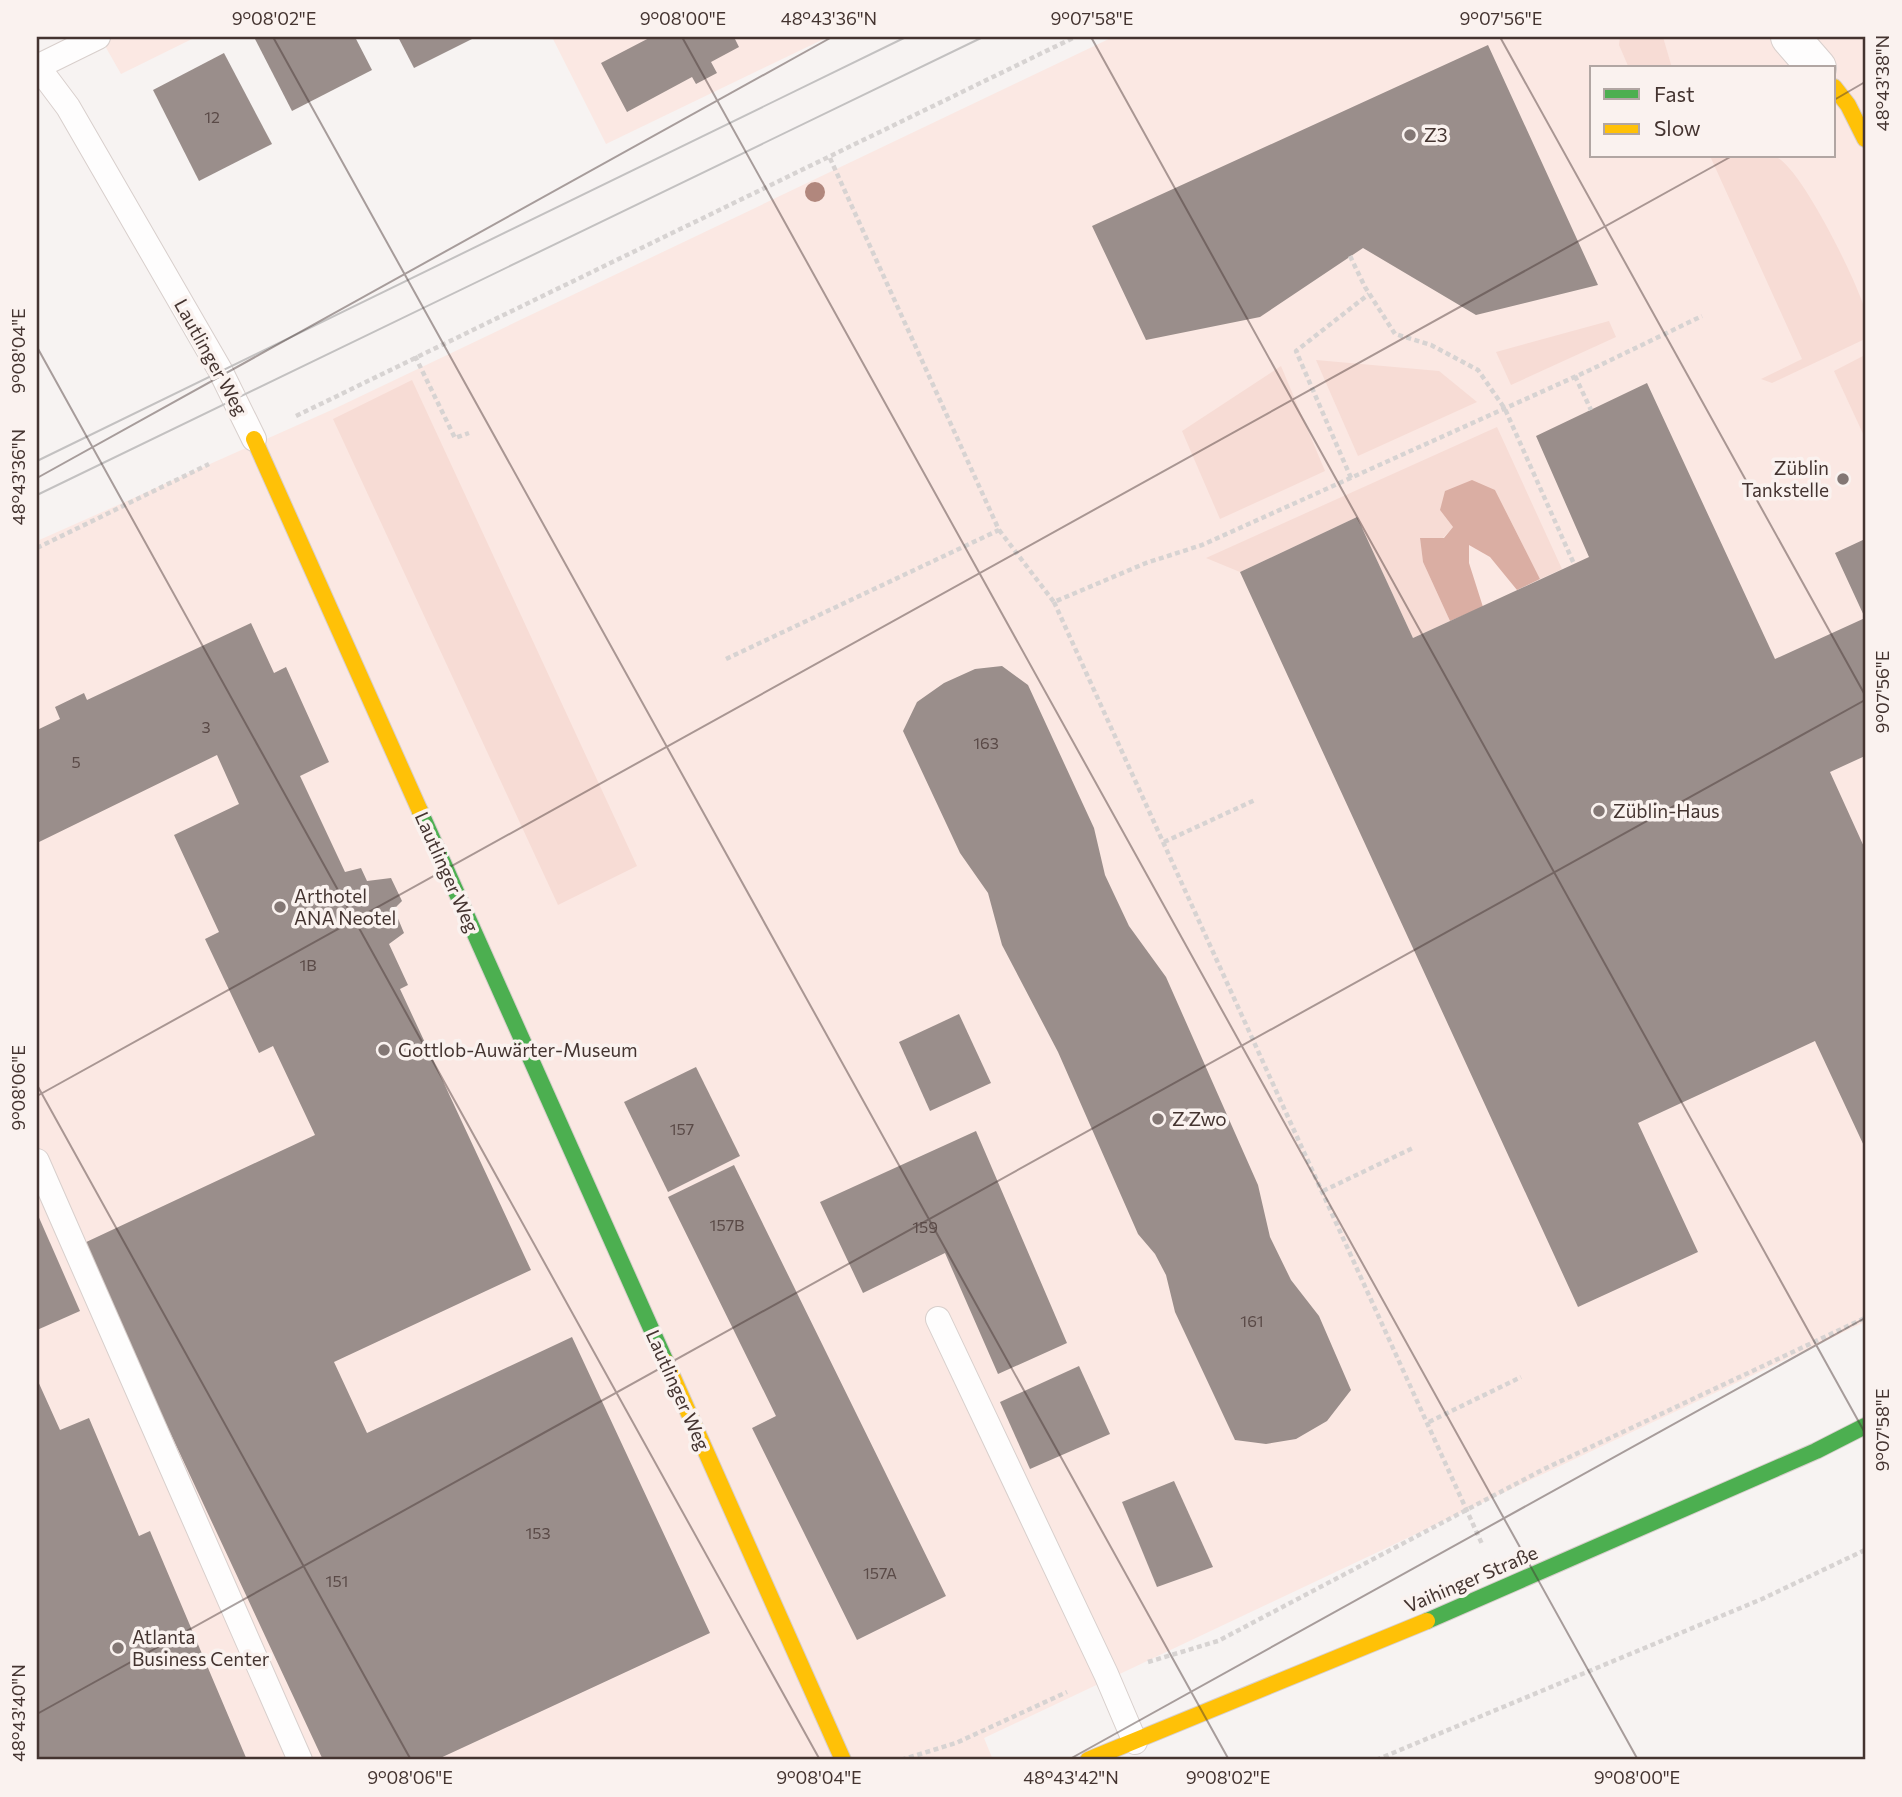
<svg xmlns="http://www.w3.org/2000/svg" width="1902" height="1797" font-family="Commissioner,sans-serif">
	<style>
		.built { fill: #fbe8e3; fill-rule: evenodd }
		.green { fill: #f7dcd5 }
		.water { fill: #daaea3 }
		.building { fill: #9a8e8b }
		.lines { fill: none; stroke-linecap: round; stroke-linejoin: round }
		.lane-casing { stroke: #d8cfcc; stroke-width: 26 }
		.street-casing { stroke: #d8cfcc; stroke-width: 40 }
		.fast-casing { stroke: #d8cfcc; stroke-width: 18 }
		.slow-casing { stroke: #d8cfcc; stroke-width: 18 }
		.path { stroke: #d7d3d2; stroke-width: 4.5; stroke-dasharray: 5 3.5; stroke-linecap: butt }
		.lane { stroke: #fefdfd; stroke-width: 24 }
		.street { stroke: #fefdfd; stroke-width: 38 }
		.fast { stroke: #4caf50; stroke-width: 16 }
		.slow { stroke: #ffc107; stroke-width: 16 }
		.tram { stroke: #c3c1c1; stroke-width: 2 }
		.tree { fill: #b1877d }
		.ticks { fill: none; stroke: #443430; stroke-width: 2; stroke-opacity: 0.45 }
		.poi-dot { fill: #837774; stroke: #faf2ef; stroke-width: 2.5 }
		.labels { text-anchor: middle; stroke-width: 7; stroke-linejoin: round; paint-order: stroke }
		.number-label { font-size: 16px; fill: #5a4a47 }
		.poi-label { font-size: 19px; fill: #443430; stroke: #faf2ef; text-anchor: start }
		.street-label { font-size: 19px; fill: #443430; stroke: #faf2ef }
		.neatline { fill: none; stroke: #443430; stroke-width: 2.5 }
		.ticks-label { font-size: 18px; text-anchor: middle; fill: #443430 }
	</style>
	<rect width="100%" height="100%" fill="#f7f3f2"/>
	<g class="built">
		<polygon points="100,37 196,37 121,74"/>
		<polygon points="552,37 828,37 606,144"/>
		<path d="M1113,37h752v1285l-881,416 9,22h-956v-1219l299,-133zM1592,68h242v88h-242z"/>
	</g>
	<g class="green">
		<polygon points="1620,37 1663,37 1672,68 1629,68 1619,45"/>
		<path d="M1710,156c17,0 49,-5 64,0 25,7 82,124 90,151 3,10 1,22 1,32l-93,44 -11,-4 41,-20z"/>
		<polygon points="1609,321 1616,337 1511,385 1496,352"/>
		<polygon points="1865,355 1865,438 1834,371"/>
		<polygon points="1316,360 1439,371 1477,402 1358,456"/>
		<polygon points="1281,366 1325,471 1220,519 1182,431"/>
		<polygon points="412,380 637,866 558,905 333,419"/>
		<polygon points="1497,427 1562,569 1540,579 1495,490 1440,510 1453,527 1443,538 1420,538 1423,562 1450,621 1413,638 1357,517 1240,572 1206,558"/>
	</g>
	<polygon class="water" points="1472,480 1495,490 1540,579 1517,590 1490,557 1469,545 1469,563 1483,607 1450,621 1423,562 1420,538 1444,538 1453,527 1440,510 1445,491"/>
	<g class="building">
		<polygon points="259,37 355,37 372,70 292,111 255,39"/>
		<polygon points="398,37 476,37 414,68"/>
		<polygon points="651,37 734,37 739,47 711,62 717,73 696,84 692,77 627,112 601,63"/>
		<polygon points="1488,45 1598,285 1476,315 1363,248 1260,317 1146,340 1092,226"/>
		<polygon points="224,53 272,144 199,181 153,90"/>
		<polygon points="1647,383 1775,659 1865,618 1835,553 1865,539 1865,756 1830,772 1865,849 1865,1148 1815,1041 1638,1123 1698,1252 1578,1307 1240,572 1357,517 1413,638 1450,621 1589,557 1536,436"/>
		<polygon points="251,623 274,673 286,667 329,762 300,776 345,872 361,868 367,881 391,878 402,901 394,909 404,933 389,944 408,985 400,989 531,1270 334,1362 367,1433 572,1337 710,1633 436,1760 323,1760 82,1244 315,1135 273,1046 259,1053 205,939 219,932 174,835 239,804 217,755 37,843 37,730 60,719 55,707 84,693 87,700"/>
		<polygon points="1002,666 1028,685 1094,828 1105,875 1129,926 1166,977 1258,1185 1270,1237 1291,1280 1319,1316 1351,1390 1327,1421 1296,1439 1266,1444 1235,1440 1175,1312 1166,1275 1155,1254 1138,1234 1058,1052 1002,945 988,893 960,853 903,731 917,702 944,683 975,669"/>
		<polygon points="959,1014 991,1083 930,1111 899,1042"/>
		<polygon points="696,1067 740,1156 668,1192 624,1102"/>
		<polygon points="976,1131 1067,1343 998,1374 945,1253 863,1293 820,1202"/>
		<polygon points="734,1165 946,1596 857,1640 752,1428 776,1416 668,1197"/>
		<polygon points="37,1213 80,1311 37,1330"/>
		<polygon points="1079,1366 1110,1434 1030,1469 1000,1402"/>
		<polygon points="37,1379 60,1430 89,1418 139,1536 150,1531 247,1760 37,1760"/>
		<polygon points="1174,1481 1213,1567 1157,1587 1122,1502"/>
	</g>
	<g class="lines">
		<defs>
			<g id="lane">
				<polyline points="37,67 98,37"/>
				<polyline points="38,67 68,107 220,370 254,439"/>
				<polyline points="37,1161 300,1760"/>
				<polyline points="938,1319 1106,1674 1135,1742"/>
			</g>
			<polyline id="street" points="1790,37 1817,68"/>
			<g id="fast">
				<polyline points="420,811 666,1362"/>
				<polyline points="1427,1621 1816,1451 1865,1426"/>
			</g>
			<g id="slow">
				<polyline points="1834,87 1848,105 1865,139"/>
				<polyline points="254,439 420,811"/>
				<polyline points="666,1362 843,1760"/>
				<polyline points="1088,1760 1427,1621"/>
			</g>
		</defs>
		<use href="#lane" class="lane-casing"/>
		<use href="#street" class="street-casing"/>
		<use href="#fast" class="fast-casing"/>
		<use href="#slow" class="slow-casing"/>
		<g class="path">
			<polyline points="1350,256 1365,287 1395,334 1431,345 1478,370 1505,409 1574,564"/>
			<polyline points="415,356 455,438 469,433"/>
			<polyline points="1575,376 1591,410"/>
			<polyline points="296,416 1075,37"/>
			<polyline points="1351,478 1296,351 1369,294"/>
			<polyline points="999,530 1054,602 1146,563 1202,545 1590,370 1702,316"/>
			<polyline points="37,548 209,464"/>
			<polyline points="1054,602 1482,1544"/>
			<polyline points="726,659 999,530 829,156"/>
			<polyline points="1164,842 1255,800"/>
			<polyline points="1323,1191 1415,1147"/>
			<polyline points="1429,1422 1521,1377"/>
			<polyline points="1148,1662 1218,1641 1544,1469 1865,1318"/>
			<polyline points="901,1760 956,1743 1067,1692"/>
			<polyline points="1376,1760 1762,1599 1865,1550"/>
		</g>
		<use href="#lane" class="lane"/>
		<use href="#street" class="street"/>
		<use href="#fast" class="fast"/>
		<use href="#slow" class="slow"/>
		<g class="tram">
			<polyline points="37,461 906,37"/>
			<polyline points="37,495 983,37"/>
		</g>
	</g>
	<circle class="tree" cx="815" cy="192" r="10"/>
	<path class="ticks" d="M273,37l956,1723M682,37l956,1723M1091,37l774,1396M1500,37l365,658M1834,100l31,-18M37,347l783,1413M37,478l795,-441M37,1085l374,675M37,1096l1695,-940M37,1714l1828,-1014M1068,1760l797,-442"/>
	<g class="poi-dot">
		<circle cx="1410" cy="135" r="7"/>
		<circle cx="1843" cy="479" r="7"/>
		<circle cx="1599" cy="811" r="7"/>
		<circle cx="280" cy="907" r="7"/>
		<circle cx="384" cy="1050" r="7"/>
		<circle cx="1158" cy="1119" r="7"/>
		<circle cx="118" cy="1648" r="7"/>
	</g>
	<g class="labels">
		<g class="number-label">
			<text x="212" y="123">12</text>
			<text x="206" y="733">3</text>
			<text x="986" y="749">163</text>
			<text x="76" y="768">5</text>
			<text x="308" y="971">1B</text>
			<text x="682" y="1135">157</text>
			<text x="727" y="1231">157B</text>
			<text x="925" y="1233">159</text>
			<text x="1252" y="1327">161</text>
			<text x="538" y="1539">153</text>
			<text x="880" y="1579">157A</text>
			<text x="337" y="1587">151</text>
		</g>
		<g class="poi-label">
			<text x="1424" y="142">Z3</text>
			<text x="1829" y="475" text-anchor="end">Züblin<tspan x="1829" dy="22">Tankstelle</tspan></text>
			<text x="1613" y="818">Züblin-Haus</text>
			<text x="294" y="903">Arthotel<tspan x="294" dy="22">ANA Neotel</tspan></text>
			<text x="398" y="1057">Gottlob-Auwärter-Museum</text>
			<text x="1172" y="1126">Z Zwo</text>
			<text x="132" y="1644">Atlanta<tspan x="132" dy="22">Business Center</tspan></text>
		</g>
		<g class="street-label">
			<text transform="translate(211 357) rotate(61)" y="7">Lautlinger Weg</text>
			<text transform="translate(447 872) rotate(66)" y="7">Lautlinger Weg</text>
			<text transform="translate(678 1390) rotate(66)" y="7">Lautlinger Weg</text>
			<text transform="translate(1471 1579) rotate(-23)" y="7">Vaihinger Straße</text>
		</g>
	</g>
	<rect width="1902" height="1797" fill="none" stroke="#faf2ef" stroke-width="77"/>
	<rect x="1590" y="66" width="245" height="91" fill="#faf2ef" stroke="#b1a6a3" stroke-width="2"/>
	<rect x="1604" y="89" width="35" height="10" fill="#4caf50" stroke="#b1a6a3" stroke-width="2"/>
	<text x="1654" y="102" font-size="21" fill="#443430">Fast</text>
	<rect x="1604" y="124" width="35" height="10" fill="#ffc107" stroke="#b1a6a3" stroke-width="2"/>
	<text x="1654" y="136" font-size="21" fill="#443430">Slow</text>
	<rect x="38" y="38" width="1826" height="1720" class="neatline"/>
	<g class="ticks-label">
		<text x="274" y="25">9°08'02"E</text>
		<text x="683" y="25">9°08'00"E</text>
		<text x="829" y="25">48°43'36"N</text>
		<text x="1092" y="25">9°07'58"E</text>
		<text x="1501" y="25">9°07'56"E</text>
		<text transform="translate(1883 83) rotate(-90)" y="6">48°43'38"N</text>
		<text transform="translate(19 351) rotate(-90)" y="6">9°08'04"E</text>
		<text transform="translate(19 477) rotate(-90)" y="6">48°43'36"N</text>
		<text transform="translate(1883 692) rotate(-90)" y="6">9°07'56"E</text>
		<text transform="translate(19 1088) rotate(-90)" y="6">9°08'06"E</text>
		<text transform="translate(1883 1430) rotate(-90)" y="6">9°07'58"E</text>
		<text transform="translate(19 1713) rotate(-90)" y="6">48°43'40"N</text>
		<text x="410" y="1784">9°08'06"E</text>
		<text x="819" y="1784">9°08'04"E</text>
		<text x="1071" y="1784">48°43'42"N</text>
		<text x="1228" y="1784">9°08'02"E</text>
		<text x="1637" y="1784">9°08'00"E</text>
	</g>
</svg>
